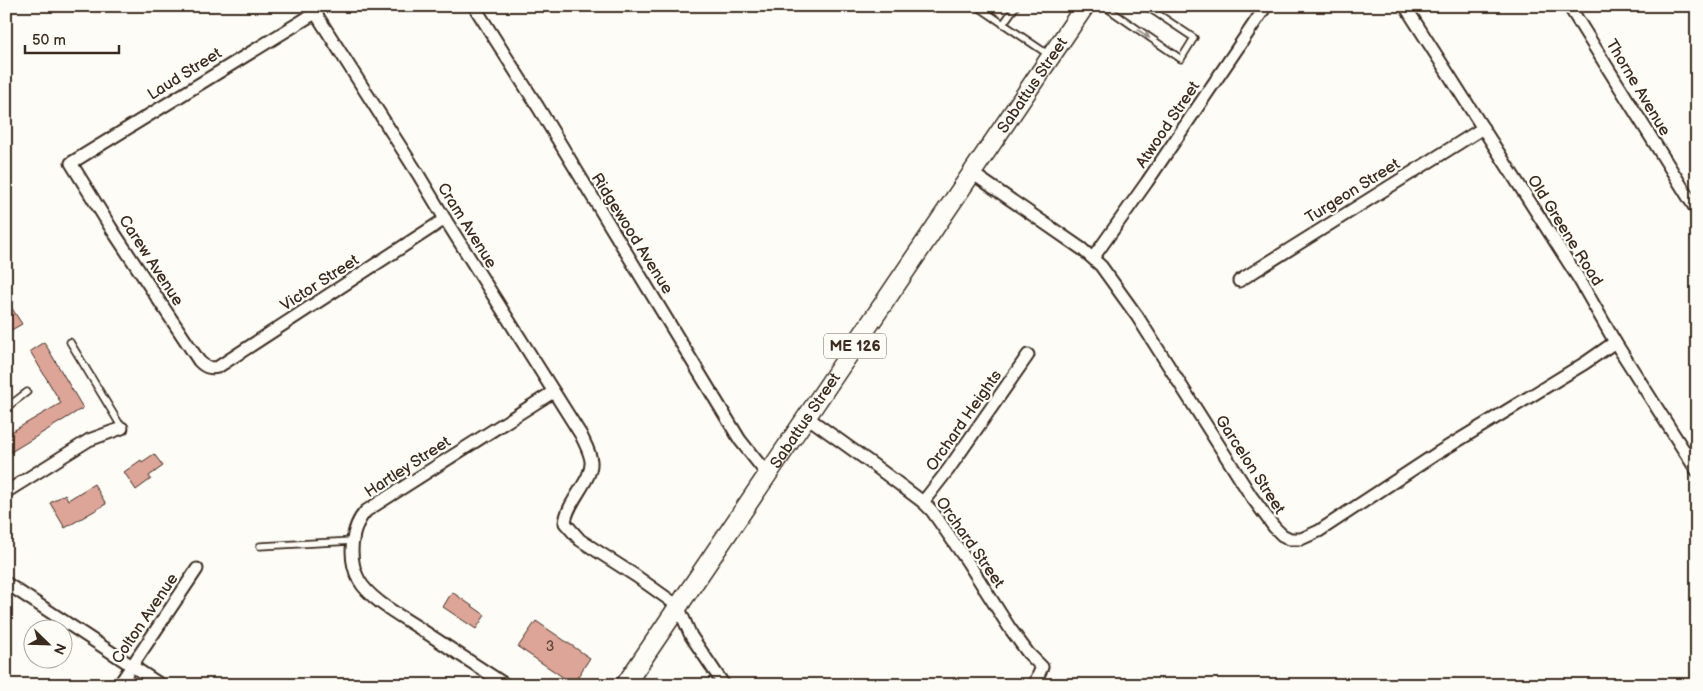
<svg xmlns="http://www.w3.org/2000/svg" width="1703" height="691" font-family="'Balsamiq Sans',sans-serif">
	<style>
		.building { fill: #dda498; stroke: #3b2a1e }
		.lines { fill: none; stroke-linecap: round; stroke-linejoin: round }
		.lane-casing { stroke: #3b2a1e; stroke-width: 9 }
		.street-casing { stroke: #3b2a1e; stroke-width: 15 }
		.primary-casing { stroke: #3b2a1e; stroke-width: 21 }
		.lane { stroke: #fdfcf7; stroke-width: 5.5 }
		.street { stroke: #fdfcf7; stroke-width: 11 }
		.primary { stroke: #fdfcf7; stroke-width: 18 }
		.oneway { fill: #9c938a }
		.labels { text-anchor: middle; stroke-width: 4.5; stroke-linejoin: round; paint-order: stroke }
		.number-label { font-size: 14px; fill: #64483c }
		.shield { fill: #fdfcf7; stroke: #75695f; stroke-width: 1 }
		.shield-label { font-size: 15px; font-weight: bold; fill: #3b2a1e }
		.street-label { font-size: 16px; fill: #3b2a1e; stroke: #fdfcf7 }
	</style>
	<rect width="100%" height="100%" fill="#fdfcf7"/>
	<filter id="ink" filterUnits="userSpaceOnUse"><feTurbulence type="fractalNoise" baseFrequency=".02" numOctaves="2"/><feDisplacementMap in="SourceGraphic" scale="10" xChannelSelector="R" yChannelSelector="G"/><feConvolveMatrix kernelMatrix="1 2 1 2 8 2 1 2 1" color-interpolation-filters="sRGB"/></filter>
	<g filter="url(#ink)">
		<g class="building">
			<polygon points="6,299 22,324 6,333"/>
			<polygon points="44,342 83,408 6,455 6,435 61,403 30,351"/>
			<polygon points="154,454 163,466 149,476 151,479 136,490 124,472 141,460 142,462"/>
			<polygon points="94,484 106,504 65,528 50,503 65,494 68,500"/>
			<polygon points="452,592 485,615 476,629 443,607"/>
			<polygon points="536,621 590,658 573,684 518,647"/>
		</g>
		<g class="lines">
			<defs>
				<g id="lane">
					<polyline points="977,6 1049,55"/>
					<polyline points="1104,6 1181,59 1194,38 1146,6"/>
					<polyline points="1003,24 1016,6"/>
					<polyline points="70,342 122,428"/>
					<polyline points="6,408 27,392"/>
					<polyline points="260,546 353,541"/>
				</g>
				<g id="street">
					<path d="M311,6l107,168 27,45 136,216c4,9 9,17 10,26 2,19 -24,40 -26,62l15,17 56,36 42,30 13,30 33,49"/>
					<polyline points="474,6 538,107 740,440 767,474"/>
					<polyline points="1405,6 1579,279 1615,342 1697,471"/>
					<polyline points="1569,6 1697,211"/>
					<path d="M315,13l-244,150 40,65 88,133c6,6 10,8 19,6l227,-148"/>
					<polyline points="972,173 1082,249 1101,266 1137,316 1251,496 1274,527 1282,535 1290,539 1301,539 1319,531 1436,454 1585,363 1615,342"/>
					<polyline points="1093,258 1147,182 1266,6"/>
					<polyline points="1239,281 1483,128"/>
					<polyline points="807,417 871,463 923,502 932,511 967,561 1009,627 1028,653 1042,667 1034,685"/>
					<polyline points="6,492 89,440 122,428"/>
					<polyline points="923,502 948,470 1028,355"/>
					<polyline points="6,583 161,685"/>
					<polyline points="119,685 197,569"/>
					<path d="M506,685c-29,-19 -58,-38 -87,-57 -18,-12 -49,-28 -60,-48 -11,-20 -9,-52 7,-69l187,-119"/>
				</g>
				<g id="primary">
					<path id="s1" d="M625,685l460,-679"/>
				</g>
			</defs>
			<use href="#lane" class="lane-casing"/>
			<use href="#street" class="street-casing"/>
			<use href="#primary" class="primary-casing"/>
			<use href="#lane" class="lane"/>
			<use href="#street" class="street"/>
			<use href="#primary" class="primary"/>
		</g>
		<defs><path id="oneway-solid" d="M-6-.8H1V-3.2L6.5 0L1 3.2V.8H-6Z" transform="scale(1.25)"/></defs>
		<use class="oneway" href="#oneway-solid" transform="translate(1144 34) rotate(35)"/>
	</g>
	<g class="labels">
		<g class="number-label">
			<text x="550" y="651">3</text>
		</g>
		<rect class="shield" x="824" y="333.5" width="62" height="25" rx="4"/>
		<g class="shield-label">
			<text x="855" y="351">ME 126</text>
		</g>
		<g class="street-label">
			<text transform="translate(184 73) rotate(-32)" y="6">Laud Street</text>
			<text dy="6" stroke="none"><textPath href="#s1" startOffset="725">Sabattus Street</textPath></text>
			<text transform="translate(1639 87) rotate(59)" y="6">Thorne Avenue</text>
			<text transform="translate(1167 124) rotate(-56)" y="6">Atwood Street</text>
			<text transform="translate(1352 190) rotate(-32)" y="6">Turgeon Street</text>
			<text transform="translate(468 225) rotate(58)" y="6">Cram Avenue</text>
			<text transform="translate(1566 230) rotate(58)" y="6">Old Greene Road</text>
			<text transform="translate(633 233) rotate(58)" y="6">Ridgewood Avenue</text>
			<text transform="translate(152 260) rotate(57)" y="6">Carew Avenue</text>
			<text transform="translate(319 282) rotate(-33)" y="6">Victor Street</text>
			<text dy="6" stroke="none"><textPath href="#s1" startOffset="320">Sabattus Street</textPath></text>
			<text transform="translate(963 420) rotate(-55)" y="6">Orchard Heights</text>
			<text transform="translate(1251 464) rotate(57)" y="6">Garcelon Street</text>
			<text transform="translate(407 466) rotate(-33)" y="6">Hartley Street</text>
			<text transform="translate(971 542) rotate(55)" y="6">Orchard Street</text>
			<text transform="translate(144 618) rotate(-56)" y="6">Colton Avenue</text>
		</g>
	</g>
	<rect width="1703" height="691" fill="none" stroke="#fdfcf7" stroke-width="25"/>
	<rect x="12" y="12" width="1678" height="666" fill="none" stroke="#3b2a1e" stroke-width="2" filter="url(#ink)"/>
	<g transform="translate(48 644) rotate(113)"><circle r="24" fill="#fdfcf7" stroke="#afa8a0"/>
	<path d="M0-4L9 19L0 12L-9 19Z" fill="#3b2a1e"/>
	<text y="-8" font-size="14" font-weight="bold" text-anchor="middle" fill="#3b2a1e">N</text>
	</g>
	<path d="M25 45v8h94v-8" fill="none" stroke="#3b2a1e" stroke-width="2.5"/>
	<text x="32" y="45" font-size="15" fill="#3b2a1e" stroke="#fdfcf7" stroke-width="4" paint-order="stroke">50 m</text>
</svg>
